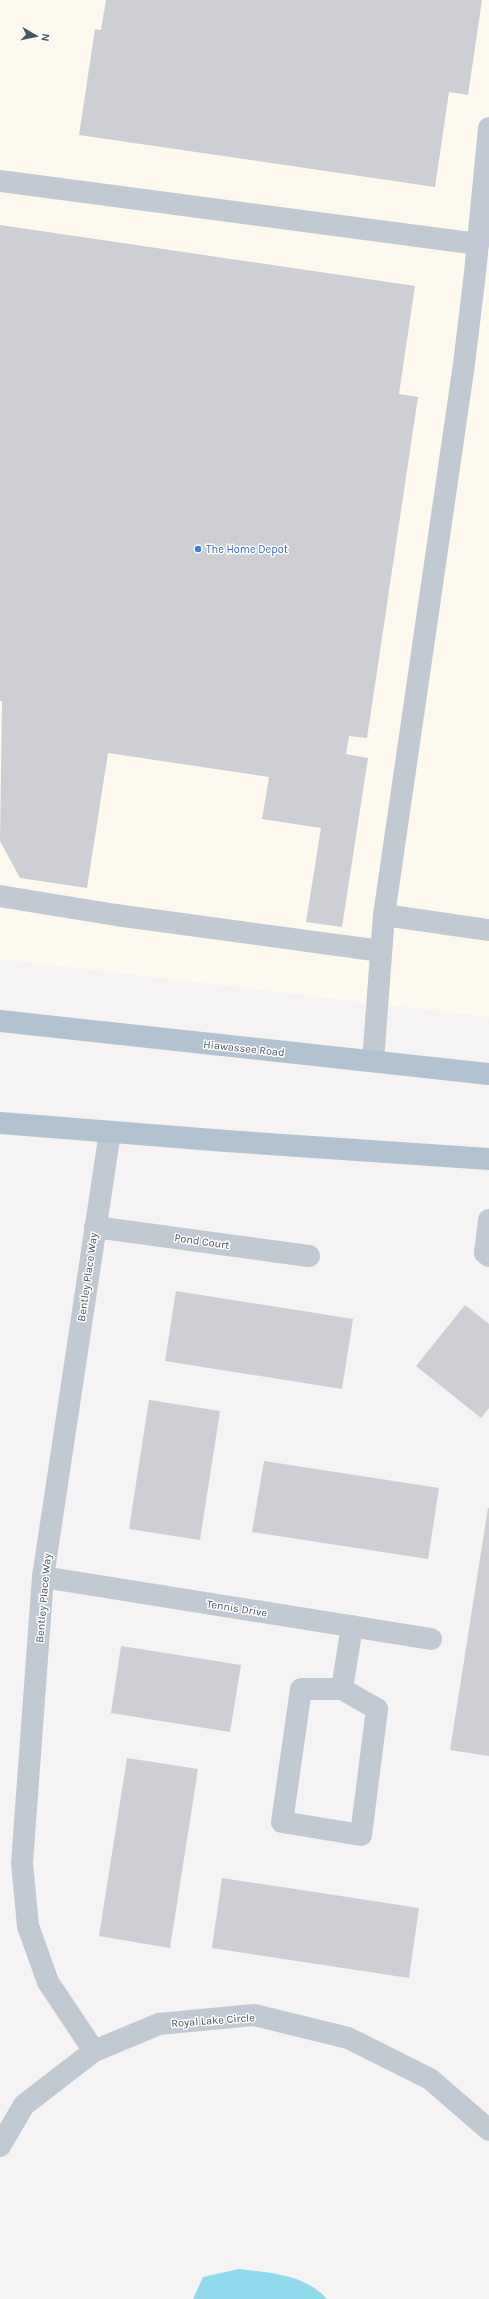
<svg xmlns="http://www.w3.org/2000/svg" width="489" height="2299" font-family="Karla,sans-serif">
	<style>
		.commercial { fill: #fdf9ef }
		.water { fill: #90daee }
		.building { fill: #cdcfd5 }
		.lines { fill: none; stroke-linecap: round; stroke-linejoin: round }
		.minor { stroke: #c1cad2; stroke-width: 22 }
		.major { stroke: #b3c2d1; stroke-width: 22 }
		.shop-dot { fill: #3f7fe0; stroke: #fff; stroke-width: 1.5 }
		.labels { text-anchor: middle; stroke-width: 3; stroke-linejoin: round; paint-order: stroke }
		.shop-label { font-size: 11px; fill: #366cbe; stroke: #fff; text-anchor: start }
		.street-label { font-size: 11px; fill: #4a5661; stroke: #fff }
	</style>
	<rect width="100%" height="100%" fill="#f5f3f3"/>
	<polygon class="commercial" points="0,0 489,0 489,1017 0,959"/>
	<path class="water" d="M239,2269c31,4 66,5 88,30h-134l10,-22z"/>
	<g class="building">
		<polygon points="106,0 482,0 468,95 449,92 435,187 79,135 95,29 101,30"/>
		<polygon points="0,225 415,286 399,394 418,397 367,738 349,736 346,754 368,758 342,927 306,922 321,828 262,819 269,777 108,753 87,888 20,878 0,841 2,701 0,701"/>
		<polygon points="176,1291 353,1319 342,1389 165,1361"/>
		<polygon points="465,1305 489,1324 489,1408 481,1418 416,1366"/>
		<polygon points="149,1400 220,1411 200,1540 129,1529"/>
		<polygon points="264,1461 439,1488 428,1559 252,1532"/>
		<polygon points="488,1508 489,1508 489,1756 450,1750"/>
		<polygon points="121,1646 241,1665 230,1732 111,1713"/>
		<polygon points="127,1758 198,1769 170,1948 99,1936"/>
		<polygon points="222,1878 419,1908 409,1978 212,1948"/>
	</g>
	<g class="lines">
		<g class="minor">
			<polyline points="0,181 478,244"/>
			<polyline points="0,896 116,915 381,951"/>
			<polyline points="384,915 464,364 475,273 489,128"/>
			<polyline points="373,1061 384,915 489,930"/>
			<polyline points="489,1220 485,1253 489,1256"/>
			<polyline points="95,1227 309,1256"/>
			<polyline points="43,1577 431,1639"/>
			<polygon points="301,1689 342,1689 377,1709 361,1835 282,1822"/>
			<polyline points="342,1689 352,1626"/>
			<polyline points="94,2051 48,1982 28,1926 22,1863 43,1577 110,1132"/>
			<polyline points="0,2146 24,2105 94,2051 159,2024 254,2015 348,2038 430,2079 489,2130"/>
		</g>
		<g class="major">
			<polyline points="0,1021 489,1074"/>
			<polyline points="0,1123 226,1141 489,1159"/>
		</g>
	</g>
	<circle class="shop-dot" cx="198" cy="549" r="4"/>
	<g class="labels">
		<g class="shop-label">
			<text x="206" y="553">The Home Depot</text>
		</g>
		<g class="street-label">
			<text transform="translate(244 1048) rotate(6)" y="4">Hiawassee Road</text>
			<text transform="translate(202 1241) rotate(8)" y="4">Pond Court</text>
			<text transform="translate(87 1277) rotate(-82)" y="4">Bentley Place Way</text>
			<text transform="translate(43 1598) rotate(-85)" y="4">Bentley Place Way</text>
			<text transform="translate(237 1608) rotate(9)" y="4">Tennis Drive</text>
			<text transform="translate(213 2020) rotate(-4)" y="4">Royal Lake Circle</text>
		</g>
	</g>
	<g transform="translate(36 36) rotate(99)" stroke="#ffffff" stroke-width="3" paint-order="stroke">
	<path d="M0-3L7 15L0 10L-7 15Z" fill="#4a5661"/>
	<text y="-6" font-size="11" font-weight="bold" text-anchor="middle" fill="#4a5661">N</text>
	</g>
</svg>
